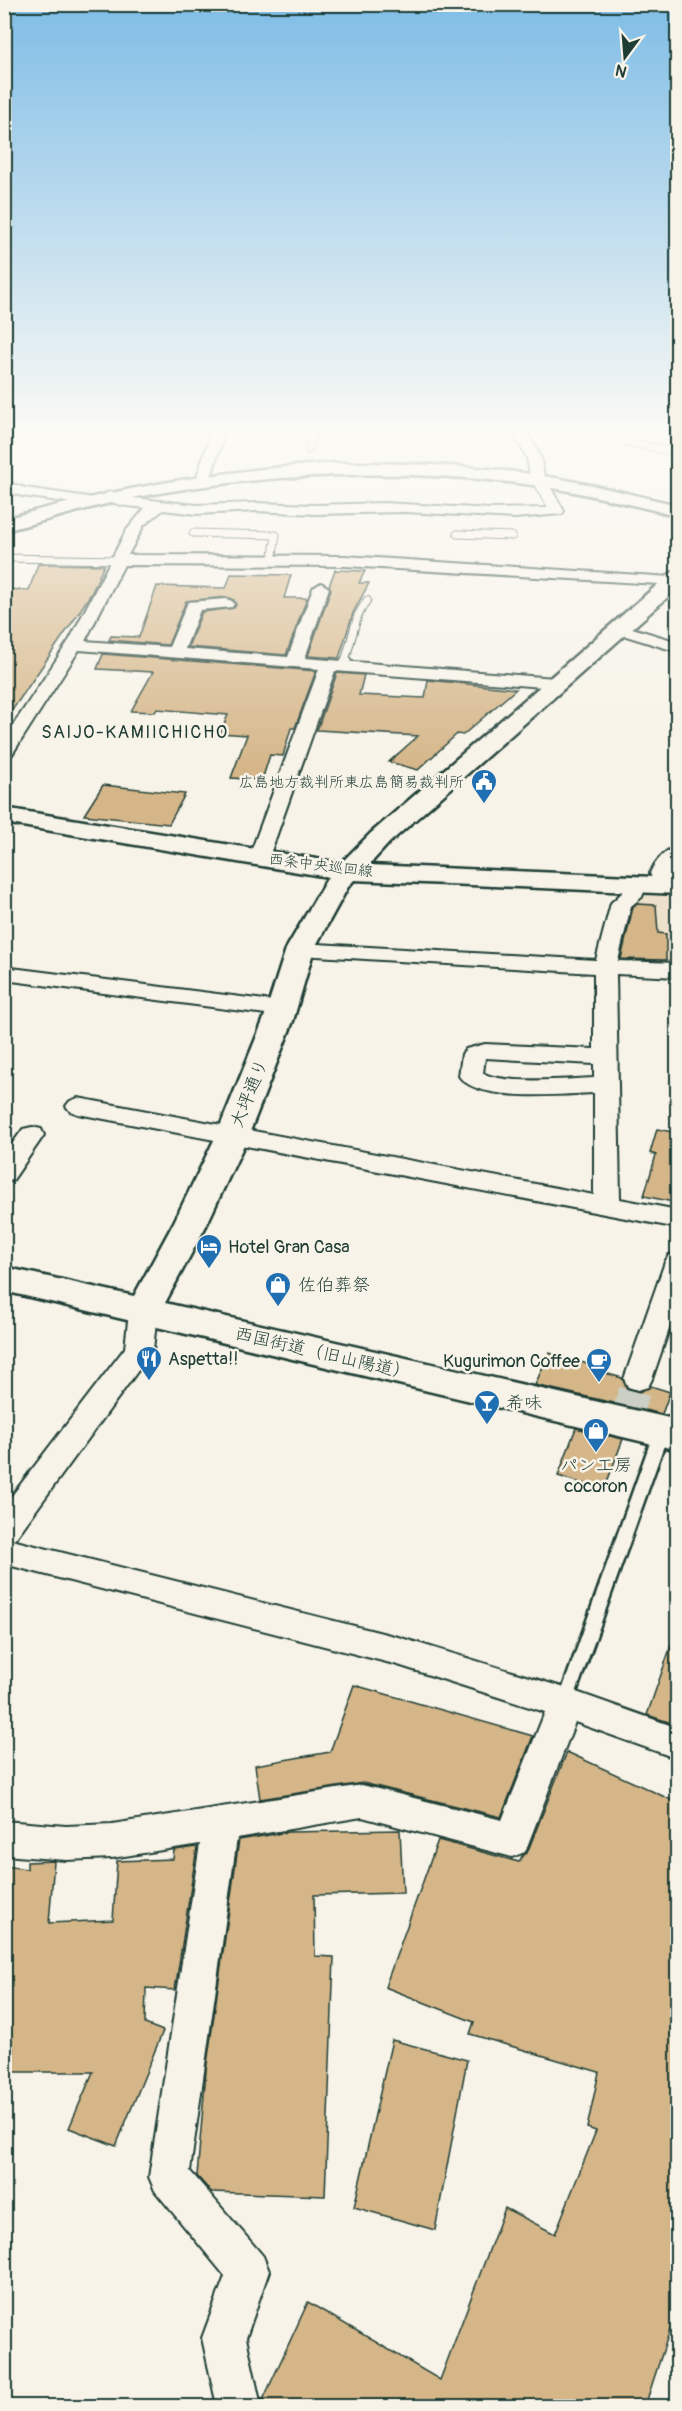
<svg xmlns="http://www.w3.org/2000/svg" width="682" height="2411" font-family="Pangolin,'Klee One',sans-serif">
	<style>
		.built { fill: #ede1cc }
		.building { fill: #d5b689; stroke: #1f3d34; stroke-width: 1.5 }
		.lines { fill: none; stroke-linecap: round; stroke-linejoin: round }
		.street-tunnel { stroke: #cccfc4; stroke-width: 31; stroke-dasharray: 31 16; stroke-linecap: butt }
		.lane-far2-casing { stroke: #1f3d34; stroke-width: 9 }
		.lane-far1-casing { stroke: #1f3d34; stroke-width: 12 }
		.lane-casing { stroke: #1f3d34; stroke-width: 19 }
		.street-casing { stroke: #1f3d34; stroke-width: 4 }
		.secondary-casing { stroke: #1f3d34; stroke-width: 5 }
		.lane-far2 { stroke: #f7f3e8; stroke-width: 7 }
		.lane-far1 { stroke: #f7f3e8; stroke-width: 9 }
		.lane { stroke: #f7f3e8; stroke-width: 14 }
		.street { fill: #f7f3e8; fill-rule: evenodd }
		.secondary { fill: #f7f3e8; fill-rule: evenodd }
		.labels { text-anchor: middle; stroke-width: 5; stroke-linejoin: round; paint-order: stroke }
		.far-poi-label { font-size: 15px; fill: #1f3d34; stroke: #f7f3e8; text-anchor: end }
		.far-street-label { font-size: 15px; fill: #1f3d34; stroke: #f7f3e8 }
		.far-quarter-label { font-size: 18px; letter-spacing: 1.5px; fill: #1f3d34; stroke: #f7f3e8 }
		.street-label { font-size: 18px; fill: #1f3d34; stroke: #f7f3e8 }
		.poi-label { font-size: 18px; fill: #1f3d34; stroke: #f7f3e8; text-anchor: start }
	</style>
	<rect width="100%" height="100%" fill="#f7f3e8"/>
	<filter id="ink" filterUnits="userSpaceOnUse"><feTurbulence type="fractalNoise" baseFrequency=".0167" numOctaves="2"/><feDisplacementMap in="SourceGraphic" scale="12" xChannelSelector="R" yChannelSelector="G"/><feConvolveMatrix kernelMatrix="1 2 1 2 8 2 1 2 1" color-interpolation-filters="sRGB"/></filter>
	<g filter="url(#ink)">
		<polygon class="built" points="637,895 677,897 677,967 610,964 626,906"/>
		<g class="building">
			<polygon points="38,564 104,565 92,592 76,617 4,722 4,589 29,590"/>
			<polygon points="335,570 365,571 359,583 369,583 353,613 339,658 308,656 331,589 329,586"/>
			<polygon points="231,574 291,575 284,598 307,598 286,655 188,647 202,612 234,608 236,605 234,600 226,597 186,601 168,645 109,640 111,636 139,637 157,586 226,588"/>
			<polygon points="103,654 316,671 295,728 291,728 283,756 270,755 262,780 231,778 247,735 220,733 228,715 157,709 155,712 131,711 153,672 97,669"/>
			<polygon points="337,673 364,675 359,695 425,698 428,680 516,689 463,735 457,734 418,770 389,762 418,736 317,730"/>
			<polygon points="103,785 185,794 169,824 84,815"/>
			<polygon points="637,904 656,905 658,933 666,934 666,960 621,959 633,907"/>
			<polygon points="657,1129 678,1133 678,1203 644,1196 656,1155 650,1153"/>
			<polygon points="549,1353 591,1365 590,1369 622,1378 627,1389 639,1392 651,1386 670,1392 662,1414 535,1385"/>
			<polygon points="576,1428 623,1439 604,1490 558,1476"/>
			<polygon points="674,1637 678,1637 678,1725 647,1715"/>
			<polygon points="354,1685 533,1736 501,1817 363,1783 260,1799 255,1765 330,1752"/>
			<polygon points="567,1752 678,1803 678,2305 645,2406 263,2406 262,2402 308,2302 440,2380 505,2208 555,2234 596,2131 587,2128 599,2072 470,2034 474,2022 385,1987 438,1840 519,1862 522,1856 527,1853"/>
			<polygon points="400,1830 403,1893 314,1895 315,1956 334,1957 325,2196 211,2192 197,2176 206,2071 239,1840 288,1832"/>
			<polygon points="197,1847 175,1990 146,1988 145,2024 163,2031 116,2146 69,2128 93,2072 10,2072 13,2048 4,2047 4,1866 27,1869 27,1862 54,1861 49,1923 113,1920 117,1861 173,1859 174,1850"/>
			<polygon points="392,2040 467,2060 435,2230 354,2207"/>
		</g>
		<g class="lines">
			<polyline class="street-tunnel" points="625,1421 638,1379"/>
			<defs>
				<g id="lane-far2">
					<polyline points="624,441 678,453"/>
					<polyline points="309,450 313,432"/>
					<polyline points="193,533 276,535 272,561"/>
					<polyline points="457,534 512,536"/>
					<polyline points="4,558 120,560"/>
					<polyline points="345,661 358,615 367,600"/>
				</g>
				<polyline id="lane-far1" points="344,666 346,660"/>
				<polyline id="lane" points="565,1703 662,1430"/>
				<g id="street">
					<polygon points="211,432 225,432 210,480 203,484 196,480"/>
					<path d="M513,432h14l14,26 3,18 20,35 -2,3 -48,4 -109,-6 -89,2 -60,-3 -59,3 -34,-4 -19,15 -16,30 217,1 326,21 7,3 -2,5 -331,-19 -221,-1 -39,76 84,6 19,-45 38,-3 6,2 2,3 -2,3 -32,3 -15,39 103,8 25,-69 8,-5 8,5 -24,70 250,20 6,1 3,4 -3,4 -6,1 -220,-17 -66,186 -3,4h-14l-3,-4 70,-188 -240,-19 -66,103 -3,4 -6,1v-19l66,-100 56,-108 19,-23c-15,-2 -30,-1 -41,-12l2,-3 5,-1 12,5 74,8 59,-2 60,2 68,-2 108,6 56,-1 -18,-32 -3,-18z"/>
					<polygon points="4,481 25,488 88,497 95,501 88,505 22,496 4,490"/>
					<polygon points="619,624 678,642 678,652 613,632 611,629 613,626"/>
					<path d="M678,846v17l-8,10 3,12 -3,4h-14l-6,-16c5,-11 15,-24 28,-27z"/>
					<path d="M637,878l7,2 3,4 -5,13 -11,9 -13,55 60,2v14l-62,-3 4,225 58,11v18l-600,-114 -8,-3 -4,-5 4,-5 8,-3 516,97v-102c-30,1 -117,10 -135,-17l3,-22 4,-5 19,-5 109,5v-76l-294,-18 -8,-1 -3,-5 3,-5 8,-1 296,17 15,-57 14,-13 5,-10zM485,1058l109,6v14c-25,1 -91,7 -111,-5z"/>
					<polygon points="4,967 281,1002 289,1004 292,1009 289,1014 281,1016 4,980"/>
					<polygon points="32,1127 41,1129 44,1135 13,1180 4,1182 4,1155 23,1129"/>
					<polygon points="678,1253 678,1303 652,1379 648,1387 638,1390 628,1387 624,1379 665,1262 669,1255"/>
					<polygon points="143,1302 153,1305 157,1312 153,1350 15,1539 12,1540 398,1637 565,1688 678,1728 678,1759 575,1722 525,1852 512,1857 362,1817 237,1838 190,2171 263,2256 269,2271 246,2338 261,2406 217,2406 202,2338 225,2276 155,2191 149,2177 200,1844 112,1858 66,1860 4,1855 4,1821 66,1826 112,1824 362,1785 502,1820 545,1712 398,1665 4,1564 4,1506 125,1348 129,1312 133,1305"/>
				</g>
				<g id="secondary">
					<path d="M337,463c69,0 138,2 206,13 45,7 90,19 135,29v11c-46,-11 -92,-23 -138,-30 -135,-19 -270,-14 -403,11 -45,9 -88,23 -133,34v-12c113,-31 216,-49 333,-56z"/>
					<polygon points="678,571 678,588 389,843 369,865 678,878 678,894 354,880 348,887 314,949 293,1021 249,1134 207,1224 165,1303 678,1420 678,1450 4,1291 4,1267 134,1296 173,1224 217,1134 263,1021 286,949 328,877 4,823 4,808 341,863 371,833 671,573"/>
				</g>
			</defs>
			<use href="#lane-far2" class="lane-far2-casing"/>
			<use href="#lane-far1" class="lane-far1-casing"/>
			<use href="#lane" class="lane-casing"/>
			<use href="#street" class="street-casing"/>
			<use href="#secondary" class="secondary-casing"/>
			<use href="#lane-far2" class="lane-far2"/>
			<use href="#lane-far1" class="lane-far1"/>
			<use href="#lane" class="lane"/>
			<use href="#street" class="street"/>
			<use href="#secondary" class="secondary"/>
		</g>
	</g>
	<linearGradient id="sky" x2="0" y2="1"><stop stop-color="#7fbde6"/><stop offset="0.56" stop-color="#fbfaf5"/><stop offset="1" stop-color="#fbfaf5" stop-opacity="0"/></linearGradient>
	<rect width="682" height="769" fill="url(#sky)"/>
	<defs>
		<symbol id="civic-pin" viewBox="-11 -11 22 30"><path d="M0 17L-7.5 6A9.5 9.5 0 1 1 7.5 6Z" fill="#1f6fb2" stroke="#f7f3e8"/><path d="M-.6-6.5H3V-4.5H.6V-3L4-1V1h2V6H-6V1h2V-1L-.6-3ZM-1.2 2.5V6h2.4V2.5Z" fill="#fff"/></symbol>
		<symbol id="hotel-pin" viewBox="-11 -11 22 30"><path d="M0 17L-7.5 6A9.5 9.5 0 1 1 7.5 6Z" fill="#1f6fb2" stroke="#f7f3e8"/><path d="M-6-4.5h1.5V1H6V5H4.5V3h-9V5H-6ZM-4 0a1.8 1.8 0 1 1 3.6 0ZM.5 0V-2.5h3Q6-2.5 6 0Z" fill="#fff"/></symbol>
		<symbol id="shop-pin" viewBox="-11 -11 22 30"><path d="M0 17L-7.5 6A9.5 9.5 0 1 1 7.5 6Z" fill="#1f6fb2" stroke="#f7f3e8"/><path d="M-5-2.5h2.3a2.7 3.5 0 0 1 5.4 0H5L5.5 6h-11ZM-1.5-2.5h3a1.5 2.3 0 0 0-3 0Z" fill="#fff"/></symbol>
		<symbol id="restaurant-pin" viewBox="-11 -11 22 30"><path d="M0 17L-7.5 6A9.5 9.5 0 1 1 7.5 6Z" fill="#1f6fb2" stroke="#f7f3e8"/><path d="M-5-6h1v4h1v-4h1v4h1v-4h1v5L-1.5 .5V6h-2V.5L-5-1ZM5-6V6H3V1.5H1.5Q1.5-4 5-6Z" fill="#fff"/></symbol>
		<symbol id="cafe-pin" viewBox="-11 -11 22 30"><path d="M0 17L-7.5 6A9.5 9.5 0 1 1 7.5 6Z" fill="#1f6fb2" stroke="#f7f3e8"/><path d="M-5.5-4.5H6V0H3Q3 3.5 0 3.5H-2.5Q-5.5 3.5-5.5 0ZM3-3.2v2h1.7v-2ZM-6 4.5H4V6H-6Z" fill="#fff"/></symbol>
		<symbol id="bar-pin" viewBox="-11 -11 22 30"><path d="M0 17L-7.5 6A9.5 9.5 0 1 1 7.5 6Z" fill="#1f6fb2" stroke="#f7f3e8"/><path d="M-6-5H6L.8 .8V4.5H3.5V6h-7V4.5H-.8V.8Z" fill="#fff"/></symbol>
	</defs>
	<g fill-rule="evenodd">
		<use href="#civic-pin" x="469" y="767" width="30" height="40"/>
		<use href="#hotel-pin" x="194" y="1232" width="30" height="40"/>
		<use href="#shop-pin" x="263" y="1270" width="30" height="40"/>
		<use href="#restaurant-pin" x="134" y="1344" width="30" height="40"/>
		<use href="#cafe-pin" x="584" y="1346" width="30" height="40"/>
		<use href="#bar-pin" x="472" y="1388" width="30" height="40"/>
		<use href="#shop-pin" x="581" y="1416" width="30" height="40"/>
	</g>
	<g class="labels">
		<g class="far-poi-label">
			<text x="464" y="787">広島地方裁判所東広島簡易裁判所</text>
		</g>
		<g class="far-street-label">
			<text transform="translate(321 865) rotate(7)" y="5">西条中央巡回線</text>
		</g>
		<g class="far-quarter-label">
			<text x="135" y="738">SAIJO-KAMIICHICHO</text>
		</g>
		<g class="street-label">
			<text transform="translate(249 1093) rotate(-68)" y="6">大坪通り</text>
			<text transform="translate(323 1353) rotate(13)" y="6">西国街道（旧山陽道）</text>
		</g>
		<g class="poi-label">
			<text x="228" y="1253">Hotel Gran Casa</text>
			<text x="298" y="1291">佐伯葬祭</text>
			<text x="168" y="1365">Aspetta!!</text>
			<text x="580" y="1367" text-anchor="end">Kugurimon Coffee</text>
			<text x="506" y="1409">希味</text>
			<text x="596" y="1471" text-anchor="middle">パン工房<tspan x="596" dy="21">cocoron</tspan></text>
		</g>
	</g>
	<rect width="682" height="2411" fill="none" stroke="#f7f3e8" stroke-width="24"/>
	<rect x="12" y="12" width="658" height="2387" fill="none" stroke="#1f3d34" stroke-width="2" filter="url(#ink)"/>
	<g transform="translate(625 57) rotate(196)" stroke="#f7f3e8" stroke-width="4.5" paint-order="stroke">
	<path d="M0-4.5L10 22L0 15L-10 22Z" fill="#1f3d34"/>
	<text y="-9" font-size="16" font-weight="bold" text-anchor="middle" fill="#1f3d34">N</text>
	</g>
</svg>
